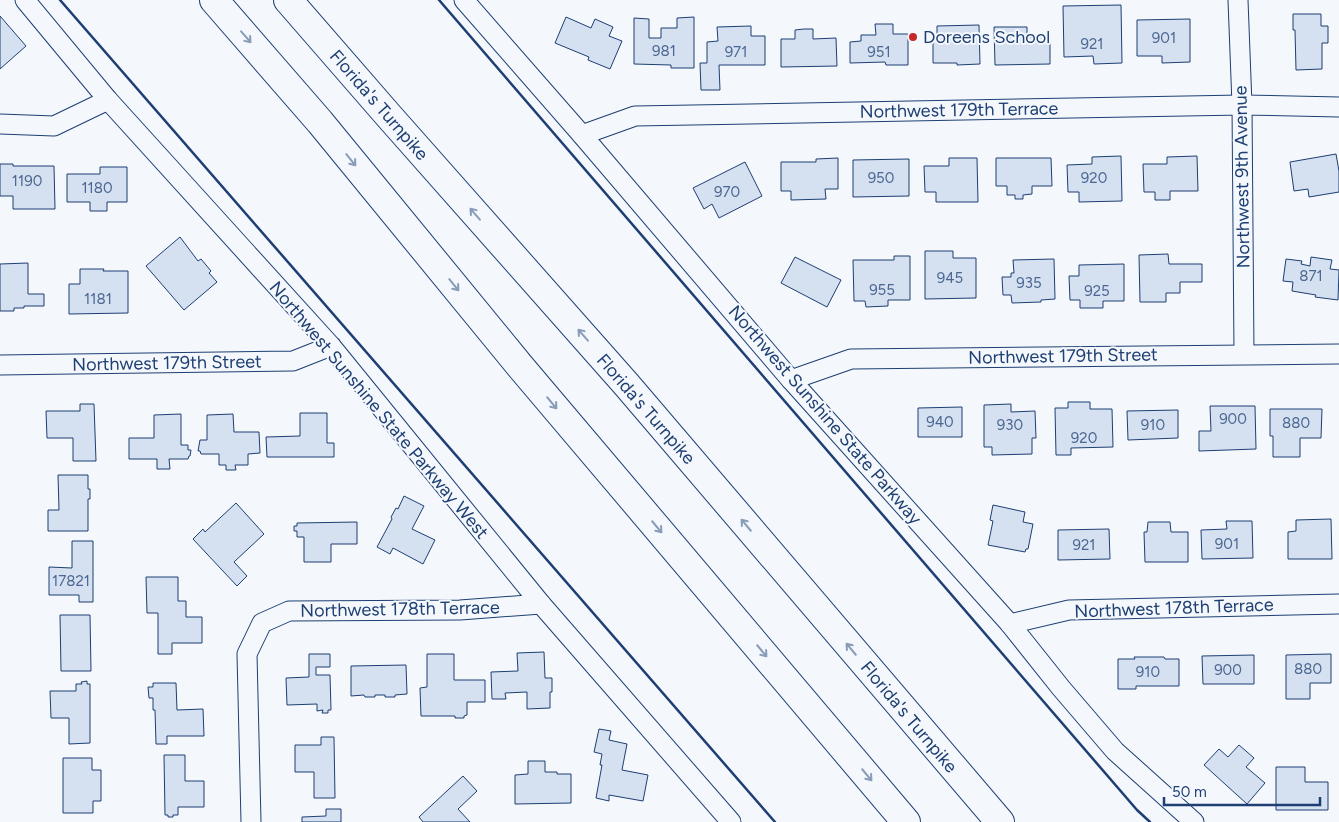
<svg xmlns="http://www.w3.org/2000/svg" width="1339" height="822" font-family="Figtree,sans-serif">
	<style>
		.building { fill: #d5e0f0; stroke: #1d3f73 }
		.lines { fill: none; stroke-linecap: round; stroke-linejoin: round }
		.minor-casing { stroke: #1d3f73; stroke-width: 21 }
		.motorway-casing { stroke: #1d3f73; stroke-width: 30 }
		.minor { stroke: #f4f7fb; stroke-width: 19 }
		.motorway { stroke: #f4f7fb; stroke-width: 28 }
		.wall { stroke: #1d3f73; stroke-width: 2.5 }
		.oneway { stroke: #889bb7 }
		.poi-dot { fill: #c62828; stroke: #f4f7fb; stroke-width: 2 }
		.labels { text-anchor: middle; stroke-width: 4; stroke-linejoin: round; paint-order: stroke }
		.number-label { font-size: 15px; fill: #4b6792 }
		.poi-label { font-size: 18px; fill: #1d3f73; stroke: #f4f7fb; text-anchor: start }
		.street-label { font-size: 18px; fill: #1d3f73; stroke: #f4f7fb }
	</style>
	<rect width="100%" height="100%" fill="#f4f7fb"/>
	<g class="building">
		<polygon points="1121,5 1122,63 1094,64 1093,56 1064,57 1063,6"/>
		<polygon points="1293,14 1321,14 1321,26 1328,26 1328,43 1322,43 1322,69 1296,70 1295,30 1293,30"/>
		<polygon points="0,16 26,46 0,69"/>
		<polygon points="566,17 591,28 595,19 613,27 609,36 622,41 610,69 588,60 589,57 555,43"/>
		<polygon points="694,17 694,68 671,68 671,65 634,64 634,18 649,19 649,38 661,38 661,28 677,28 677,18"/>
		<polygon points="1190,19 1190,62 1162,63 1162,56 1137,56 1137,20"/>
		<polygon points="875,24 893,24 893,34 908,34 908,65 886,65 885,62 850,63 850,42 861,41 861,35 876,35"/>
		<polygon points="979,25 980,64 957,65 957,63 933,63 933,35 937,35 937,26"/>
		<polygon points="751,26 751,36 765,36 765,65 719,65 720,90 701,90 700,63 707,63 707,42 718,41 717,27"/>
		<polygon points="994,27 1027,27 1027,37 1050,36 1050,64 995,65"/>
		<polygon points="804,29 813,29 813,39 836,38 837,66 781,67 781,39 795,39 795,30"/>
		<polygon points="1336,154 1339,171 1339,192 1309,197 1308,189 1294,191 1290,162"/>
		<polygon points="1121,156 1122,201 1079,202 1079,192 1068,192 1067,165 1092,164 1092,157"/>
		<polygon points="1197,156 1198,191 1170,191 1170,200 1155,200 1155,192 1144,192 1143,164 1167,164 1167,157"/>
		<polygon points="838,158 838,189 825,189 826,199 791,200 791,191 781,191 781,162 816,162 816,159"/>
		<polygon points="949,158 977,158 978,202 936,202 936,192 925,192 924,166 949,166"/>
		<polygon points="996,158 1051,158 1052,186 1032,186 1032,194 1023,195 1023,199 1015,199 1015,195 1007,195 1007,186 996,186"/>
		<polygon points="909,159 909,196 853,197 853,160"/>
		<polygon points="745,162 762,196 719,218 712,204 704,209 693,188"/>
		<polygon points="0,164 13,164 13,166 54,166 55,209 13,209 13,196 0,196"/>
		<polygon points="100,167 127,167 127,202 107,202 107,211 90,211 90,202 67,202 67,174 100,174"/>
		<polygon points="180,237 198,261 201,259 211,271 209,273 217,282 184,310 146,266"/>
		<polygon points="925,251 953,251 953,258 976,258 976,298 925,299"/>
		<polygon points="1168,254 1169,264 1202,264 1202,282 1180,282 1180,293 1166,293 1166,302 1140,302 1139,255"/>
		<polygon points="894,256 910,256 910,300 888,300 888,306 866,307 865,301 854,301 853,260 894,260"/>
		<polygon points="795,257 841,280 827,307 781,283"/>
		<polygon points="1311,257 1332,260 1330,269 1339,270 1338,300 1315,297 1316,295 1292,291 1293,282 1283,281 1286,259 1302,261 1301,264 1310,266"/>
		<polygon points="1054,259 1055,299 1041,300 1041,302 1012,303 1011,295 1003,295 1002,277 1011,277 1011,273 1014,273 1013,260"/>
		<polygon points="28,263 28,294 44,294 44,306 24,306 24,308 14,308 14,311 0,311 0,264"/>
		<polygon points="1124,264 1124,301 1103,301 1103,308 1080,308 1080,300 1070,300 1069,276 1079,276 1079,265"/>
		<polygon points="80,269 104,269 103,271 128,271 128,313 69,314 69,284 80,284"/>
		<polygon points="1068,402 1090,402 1090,409 1112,409 1113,447 1071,448 1071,455 1056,455 1055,408 1068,408"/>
		<polygon points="80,404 94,404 96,461 73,461 73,438 47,438 46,411 80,411"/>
		<polygon points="1011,404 1011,412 1035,411 1036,438 1032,438 1032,454 992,455 992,447 984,447 984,405"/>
		<polygon points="1210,406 1255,406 1256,449 1199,451 1199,431 1211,431"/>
		<polygon points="962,407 962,437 918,437 918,408"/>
		<polygon points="1270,409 1322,409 1321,438 1300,438 1300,457 1273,457 1273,436 1270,436"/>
		<polygon points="1178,410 1178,438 1128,440 1127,411"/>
		<polygon points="300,413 327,413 327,443 334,443 334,457 267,457 266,437 300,436"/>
		<polygon points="181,414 181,445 188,445 188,450 191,450 190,456 189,456 188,459 169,459 170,469 157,469 157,459 129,459 129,438 154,438 154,415"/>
		<polygon points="233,414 234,432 259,432 260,453 248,454 248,465 235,465 236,470 226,470 226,465 219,465 219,454 201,454 200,451 198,451 200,440 207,440 207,415"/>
		<polygon points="58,475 88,475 88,489 90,489 90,499 88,499 88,531 48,531 48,510 59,510"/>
		<polygon points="404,496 424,506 412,529 435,540 423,564 393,548 390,554 377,547 392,519 391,517 396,508 398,509"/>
		<polygon points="236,503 264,534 234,562 247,576 237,586 193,539 203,529 205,532"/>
		<polygon points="993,505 1025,512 1023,522 1033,524 1028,549 1026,549 1025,552 988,545 993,521 990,520"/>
		<polygon points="1331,519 1332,559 1288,559 1288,532 1296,531 1296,520"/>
		<polygon points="1226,521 1252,521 1253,558 1202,559 1201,530 1227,529"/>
		<polygon points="357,522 357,544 331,544 331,562 304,562 304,537 297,537 297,531 294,531 294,526 297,526 297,523"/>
		<polygon points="1148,522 1170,522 1171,532 1188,532 1188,562 1145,562 1144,532 1147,532"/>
		<polygon points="1109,529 1110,559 1058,560 1058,530"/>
		<polygon points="72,541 93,541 93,602 79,602 79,595 49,595 49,567 72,568"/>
		<polygon points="146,577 178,577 178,601 186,601 186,617 202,617 202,643 172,643 172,654 158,654 158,613 147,613"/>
		<polygon points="60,615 90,615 91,671 61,671"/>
		<polygon points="544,652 545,678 552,678 552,692 550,692 550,708 527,709 527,692 505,693 506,699 492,699 491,672 518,671 517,653"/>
		<polygon points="309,654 330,654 330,667 316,667 316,675 330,675 331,710 328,710 328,713 322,713 323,710 317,711 317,704 287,705 286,678 309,677"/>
		<polygon points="427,654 454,654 454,680 485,680 485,702 467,702 467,715 464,716 464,718 455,718 455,716 421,716 420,688 427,687"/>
		<polygon points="1331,654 1331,683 1310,683 1310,699 1286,699 1286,655"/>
		<polygon points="1254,655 1254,684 1203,684 1202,656"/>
		<polygon points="1134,657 1164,657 1165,659 1179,659 1179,686 1136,686 1136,689 1118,689 1118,659 1135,659"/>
		<polygon points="406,665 407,694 395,695 395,697 385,697 385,695 375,695 375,697 365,697 364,695 351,696 351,666"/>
		<polygon points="87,681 87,684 90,684 90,743 69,744 69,718 51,718 50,691 76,691 76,684 82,684 81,682"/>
		<polygon points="153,683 176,683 177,710 203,709 204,736 167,736 167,744 156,744 155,710 153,710 153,698 149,698 148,687 153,687"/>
		<polygon points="599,729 611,731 609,740 627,744 622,770 648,775 643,801 609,795 609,801 596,798 602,765 600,765 602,754 594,752"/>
		<polygon points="321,737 334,737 335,798 314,798 314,772 295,772 295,745 321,745"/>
		<polygon points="1239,745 1254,758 1246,767 1265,783 1247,804 1204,765 1219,749 1228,757"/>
		<polygon points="164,755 185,755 185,781 204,781 204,807 178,807 178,815 173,815 173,817 168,817 168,815 165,815"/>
		<polygon points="63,758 92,758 92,770 101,770 101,801 93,801 93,813 63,813"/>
		<polygon points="528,761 545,761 545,772 557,772 557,774 571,774 571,803 515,804 515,775 528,774"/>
		<polygon points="1276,767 1305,767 1305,782 1328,782 1328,810 1276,810"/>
		<polygon points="463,776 477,791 458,809 470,822 423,822 419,817"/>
		<polygon points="326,809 341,809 341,822 302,822 302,817 326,816"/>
	</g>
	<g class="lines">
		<defs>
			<g id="minor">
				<polyline points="25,0 108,100 331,346 541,604 731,822"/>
				<polyline points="464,0 582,135 791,380 1010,624 1061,688 1115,751 1194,822"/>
				<polyline points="1238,0 1242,105 1244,354"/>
				<polyline points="0,124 54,126 108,100"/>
				<polyline points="582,135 635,116 1242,105 1339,107"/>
				<polyline points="0,365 293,361 331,346"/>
				<polyline points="791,380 851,359 1339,354"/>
				<polyline points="1010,624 1069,610 1339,604"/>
				<polyline points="251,822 247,654 262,623 289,611 460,610 541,604"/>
			</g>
			<g id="motorway">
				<polyline points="214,0 320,122 520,366 906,822"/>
				<polyline points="288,0 388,115 626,384 1000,822"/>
			</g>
		</defs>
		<use href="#minor" class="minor-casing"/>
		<use href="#motorway" class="motorway-casing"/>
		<use href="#minor" class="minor"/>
		<use href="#motorway" class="motorway"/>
		<g class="wall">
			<polyline points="60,0 775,822"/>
			<polyline points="439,0 1137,810 1150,822"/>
		</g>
	</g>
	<defs><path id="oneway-shaft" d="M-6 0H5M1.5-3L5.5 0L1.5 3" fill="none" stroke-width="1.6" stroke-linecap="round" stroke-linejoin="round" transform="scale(1.25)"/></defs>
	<g class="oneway">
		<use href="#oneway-shaft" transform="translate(246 37) rotate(49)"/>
		<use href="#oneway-shaft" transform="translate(351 160) rotate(51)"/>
		<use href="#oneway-shaft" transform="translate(475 214) rotate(-131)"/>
		<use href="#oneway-shaft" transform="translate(454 285) rotate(51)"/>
		<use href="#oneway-shaft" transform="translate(583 335) rotate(-131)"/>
		<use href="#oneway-shaft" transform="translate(552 403) rotate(50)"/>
		<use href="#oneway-shaft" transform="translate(746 525) rotate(-130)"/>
		<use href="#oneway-shaft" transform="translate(657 527) rotate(50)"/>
		<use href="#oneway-shaft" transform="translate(851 649) rotate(-130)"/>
		<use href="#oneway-shaft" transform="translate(762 651) rotate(50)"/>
		<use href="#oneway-shaft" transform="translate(867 775) rotate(50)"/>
	</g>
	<circle class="poi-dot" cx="913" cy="37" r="5"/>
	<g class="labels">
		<g class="number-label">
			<text x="1164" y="43">901</text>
			<text x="1092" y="49">921</text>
			<text x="664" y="56">981</text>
			<text x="736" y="57">971</text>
			<text x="879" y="57">951</text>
			<text x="881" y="183">950</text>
			<text x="1094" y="183">920</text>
			<text x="27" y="186">1190</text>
			<text x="97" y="193">1180</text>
			<text x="727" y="197">970</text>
			<text x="1311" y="281">871</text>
			<text x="950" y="283">945</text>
			<text x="1029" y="288">935</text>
			<text x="882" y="295">955</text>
			<text x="1097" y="296">925</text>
			<text x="98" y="304">1181</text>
			<text x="1233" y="424">900</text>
			<text x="940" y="427">940</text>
			<text x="1296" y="428">880</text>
			<text x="1010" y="430">930</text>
			<text x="1153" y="430">910</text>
			<text x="1084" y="443">920</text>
			<text x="1227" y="549">901</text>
			<text x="1084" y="550">921</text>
			<text x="71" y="586">17821</text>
			<text x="1308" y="674">880</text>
			<text x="1228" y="675">900</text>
			<text x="1148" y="677">910</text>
		</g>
		<g class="poi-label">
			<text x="923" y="43">Doreens School</text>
		</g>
		<g class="street-label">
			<text transform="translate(379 105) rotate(49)" y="6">Florida's Turnpike</text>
			<text transform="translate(959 110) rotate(-1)" y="6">Northwest 179th Terrace</text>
			<text transform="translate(1242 177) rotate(-91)" y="6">Northwest 9th Avenue</text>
			<text transform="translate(1063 356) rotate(-1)" y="6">Northwest 179th Street</text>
			<text transform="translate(167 363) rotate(-1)" y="6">Northwest 179th Street</text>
			<text transform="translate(646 409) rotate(49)" y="6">Florida's Turnpike</text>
			<text transform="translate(379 410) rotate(50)" y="6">Northwest Sunshine State Parkway West</text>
			<text transform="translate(825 415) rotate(49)" y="6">Northwest Sunshine State Parkway</text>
			<text transform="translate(1174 608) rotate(-2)" y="6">Northwest 178th Terrace</text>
			<text transform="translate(400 609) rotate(-1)" y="6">Northwest 178th Terrace</text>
			<text transform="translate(909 717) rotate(50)" y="6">Florida's Turnpike</text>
		</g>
	</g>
	<path d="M1164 797v8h156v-8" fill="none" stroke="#1d3f73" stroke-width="2.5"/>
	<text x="1172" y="797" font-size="15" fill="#1d3f73" stroke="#f4f7fb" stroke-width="4" paint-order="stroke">50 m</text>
</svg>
